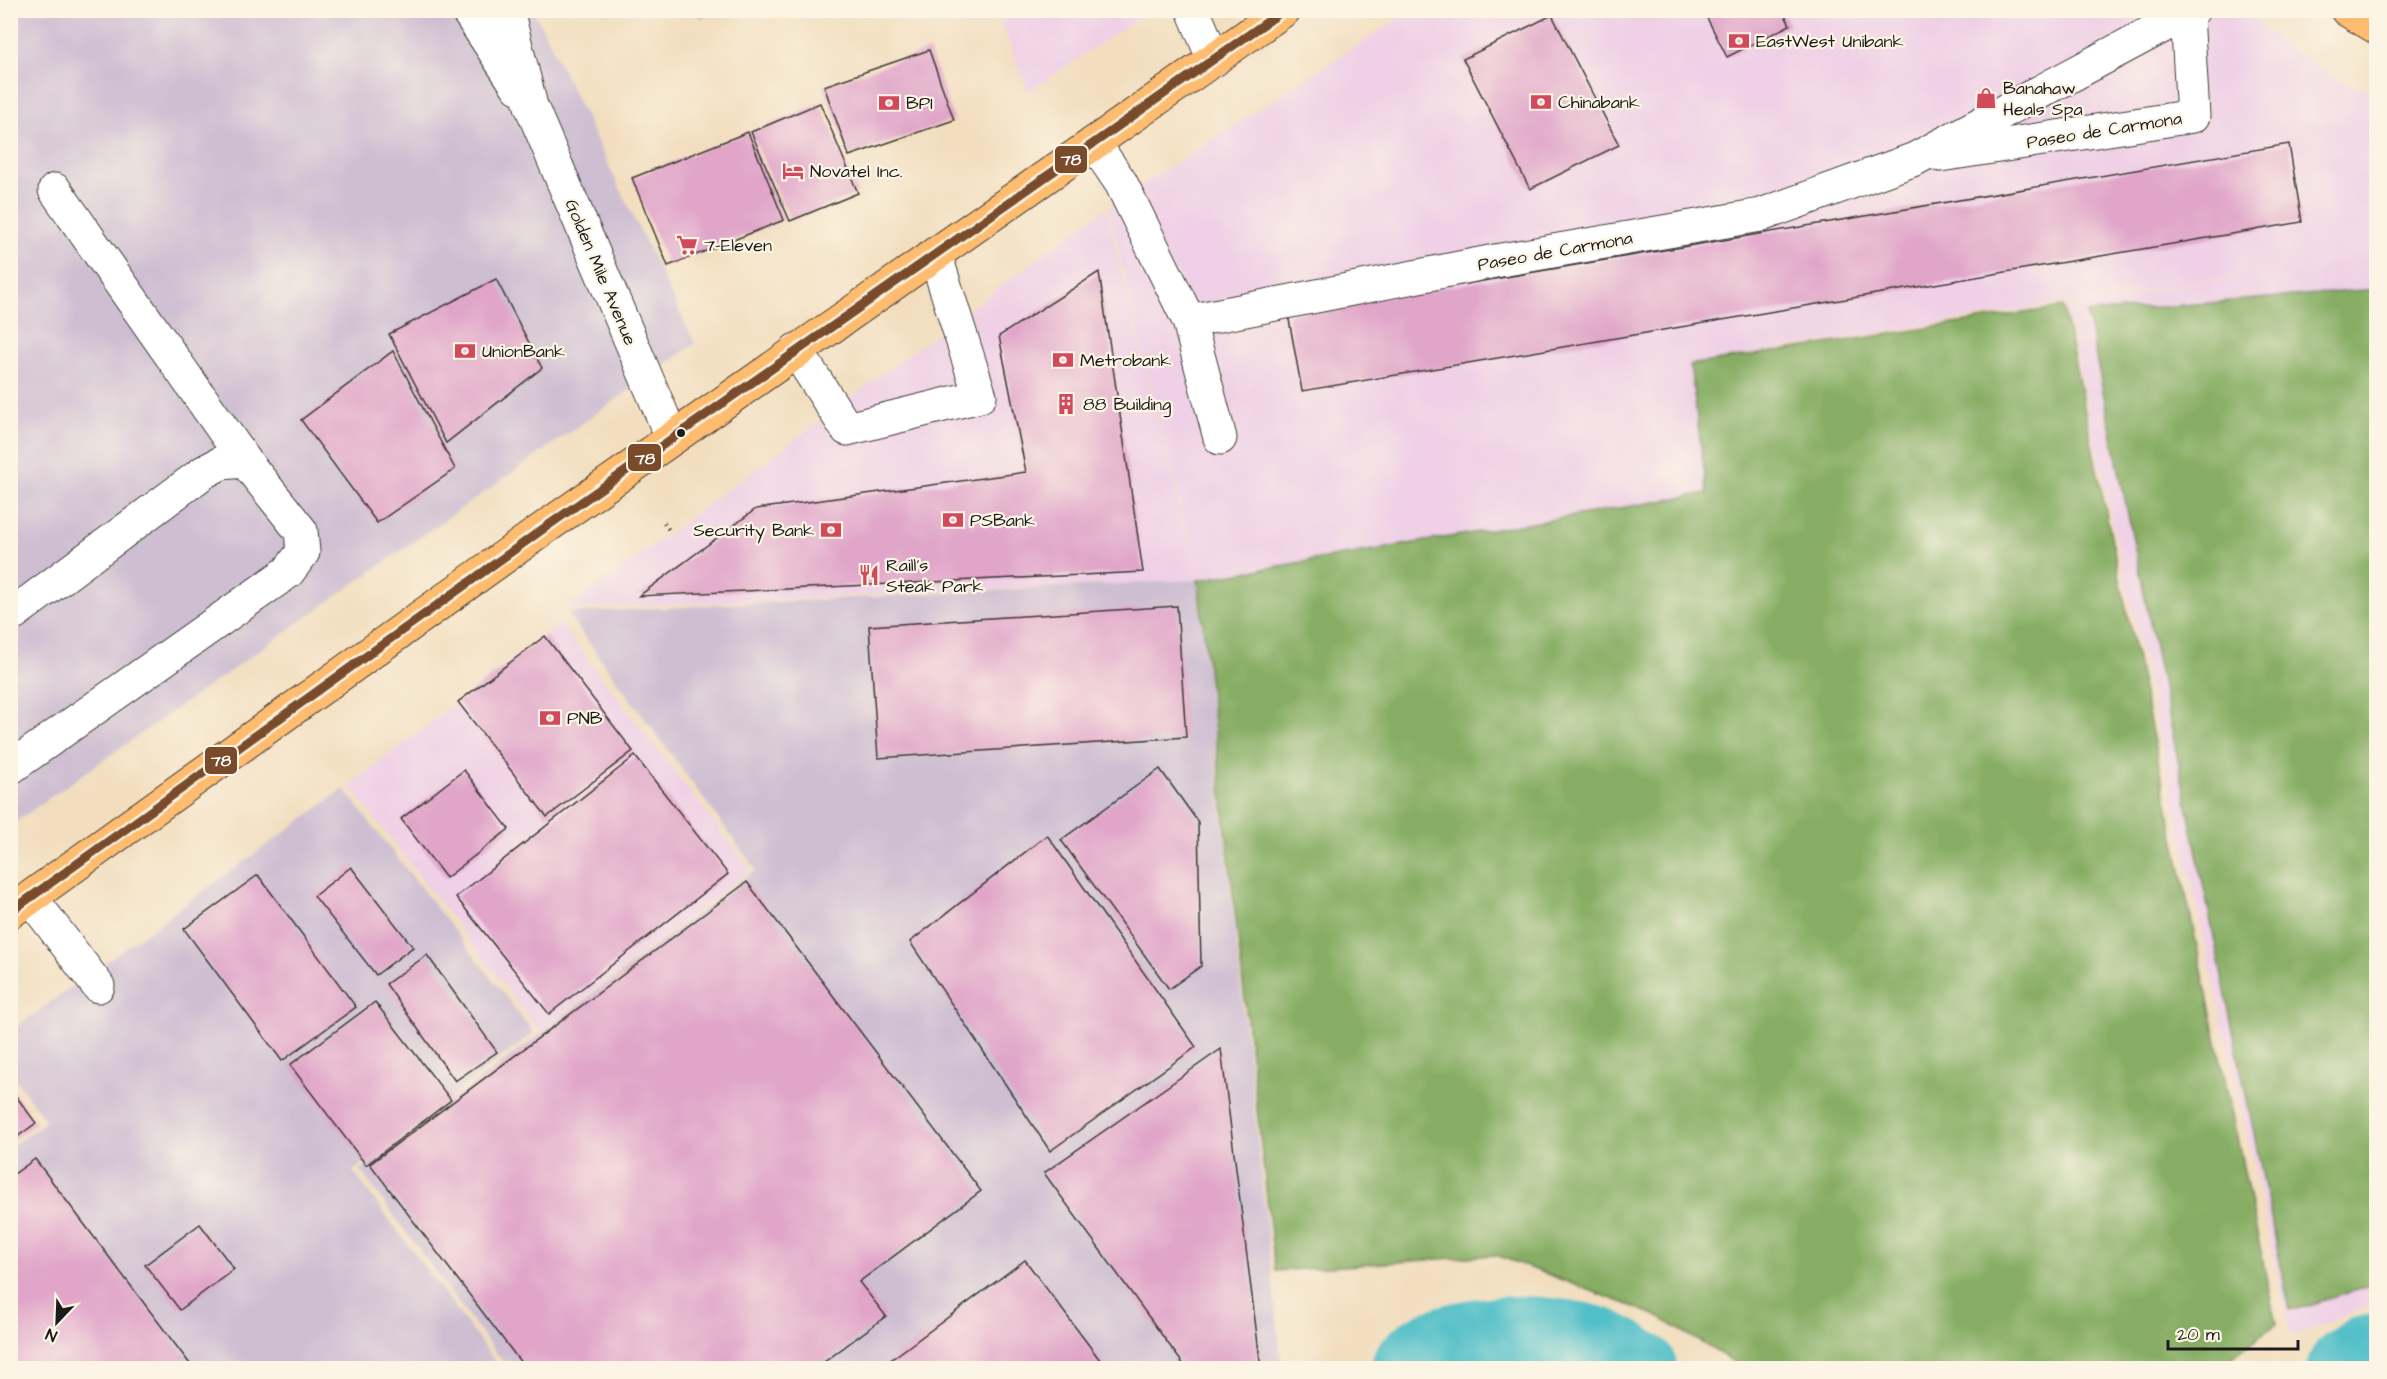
<svg xmlns="http://www.w3.org/2000/svg" width="2387" height="1379" font-family="'Architects Daughter',sans-serif">
	<style>
		.built { fill: #efd0e6 }
		.industrial { fill: #cdbed2 }
		.forest { fill: #86ad64; stroke: #516440; stroke-width: 1.5 }
		.lines { fill: none; stroke-linecap: round; stroke-linejoin: round }
		.river { stroke: #51bfc8; stroke-width: 78 }
		.building { fill: #e0a5c9 }
		.minor-casing { stroke: #3c3934; stroke-width: 35 }
		.highway-casing { stroke: #3c3934; stroke-width: 35 }
		.path { stroke: #3c3934; stroke-width: 4; stroke-dasharray: 1.5 4.5; stroke-linecap: butt }
		.minor { stroke: #fff; stroke-width: 33 }
		.highway { stroke: #fdbc6f; stroke-width: 33 }
		.bus-1-casing { stroke: #fcf5e5; stroke-width: 14 }
		.bus-1 { stroke: #7a4b2a; stroke-width: 9 }
		.bus-dot { fill: #1c1c1c; stroke: #fcf5e5; stroke-width: 2 }
		.labels { text-anchor: middle; stroke-width: 4.5; stroke-linejoin: round; paint-order: stroke }
		.poi-label { font-size: 18px; fill: #1c1c1c; stroke: #fcf5e5; text-anchor: start }
		.street-label { font-size: 18px; fill: #1c1c1c; stroke: #fcf5e5 }
		.line-badge { stroke: #fcf5e5; stroke-width: 2 }
		.badge-label { font-size: 16px; text-anchor: middle; font-weight: bold; fill: #fff }
	</style>
	<rect width="100%" height="100%" fill="#fcf5e5"/>
	<filter id="ink" filterUnits="userSpaceOnUse"><feTurbulence type="fractalNoise" baseFrequency=".0167" numOctaves="2"/><feDisplacementMap in="SourceGraphic" scale="12" xChannelSelector="R" yChannelSelector="G"/><feConvolveMatrix kernelMatrix="1 2 1 2 8 2 1 2 1" color-interpolation-filters="sRGB"/></filter>
	<filter id="wash" filterUnits="userSpaceOnUse"><feTurbulence type="fractalNoise" baseFrequency=".008" numOctaves="4" result="noise"/><feDisplacementMap in="SourceGraphic" scale="24" xChannelSelector="R" yChannelSelector="G"/><feGaussianBlur stdDeviation="1.35" result="paint"/><feColorMatrix in="noise" values="0 0 0 0 0 0 0 0 0 0 0 0 0 0 0 0 0 1.4 0 .05"/><feComposite in="paint" operator="in"/></filter>
	<g filter="url(#wash)">
		<rect width="100%" height="100%" fill="#f2debf"/>
		<g class="built">
			<polygon points="997,11 1148,11 1028,92"/>
			<polygon points="1410,11 2252,11 2264,29 2329,75 2376,94 2376,1304 2291,1336 2065,306 2299,265 1689,364 1707,493 1198,580 1108,207"/>
			<polygon points="1106,208 1197,580 567,609"/>
			<polygon points="560,623 751,870 540,1032 349,785"/>
		</g>
		<g class="industrial">
			<polygon points="11,11 534,11 695,344 11,825"/>
			<polygon points="1197,580 1282,1368 507,1368 360,1170 756,870 567,613"/>
			<polygon points="344,789 534,1033 353,1171 500,1368 11,1368 10,1147 46,1121 11,1073 11,1031"/>
		</g>
		<g class="forest">
			<polygon points="2376,289 2376,1284 2290,1311 2087,313"/>
			<polygon points="2063,307 2276,1324 2218,1368 1744,1368 1655,1315 1496,1255 1275,1271 1198,580 1707,493 1690,365"/>
		</g>
		<g class="lines">
			<g class="river">
				<path d="M1410,1368c30,-42 143,-37 188,-22 13,4 27,15 40,22"/>
				<polyline points="2346,1368 2365,1355 2376,1353"/>
			</g>
		</g>
		<g id="blocks">
			<g class="building">
				<polygon points="1703,10 1782,10 1790,25 1727,57"/>
				<polygon points="697,11 719,11 701,18"/>
				<polygon points="1552,15 1619,145 1530,189 1463,59"/>
				<polygon points="929,50 954,120 849,156 824,86"/>
				<polygon points="820,103 858,193 790,221 751,132"/>
				<polygon points="748,132 784,220 668,266 632,178"/>
				<polygon points="2289,144 2302,222 1302,391 1288,314"/>
				<polygon points="1099,272 1143,572 639,596 756,509 1026,472 999,336"/>
				<polygon points="496,279 542,368 446,443 389,334"/>
				<polygon points="393,351 455,469 377,523 301,420"/>
				<polygon points="1177,606 1186,737 878,758 869,626"/>
				<polygon points="545,636 633,751 547,817 458,702"/>
				<polygon points="635,756 728,874 549,1014 456,897"/>
				<polygon points="1160,769 1198,822 1201,966 1169,989 1061,840"/>
				<polygon points="464,770 509,829 446,878 401,819"/>
				<polygon points="1047,835 1196,1047 1050,1151 910,942"/>
				<polygon points="351,867 413,947 376,975 314,896"/>
				<polygon points="258,875 356,1007 282,1061 184,929"/>
				<polygon points="747,882 981,1191 859,1282 886,1316 816,1368 525,1368 370,1164"/>
				<polygon points="427,955 497,1052 455,1081 386,984"/>
				<polygon points="375,1002 451,1100 366,1165 290,1065"/>
				<polygon points="1221,1049 1261,1368 1186,1368 1044,1173"/>
				<polygon points="10,1088 36,1123 10,1142"/>
				<polygon points="35,1159 193,1368 10,1368 10,1177"/>
				<polygon points="200,1224 234,1269 180,1310 145,1265"/>
				<polygon points="1025,1260 1106,1368 880,1368"/>
			</g>
		</g>
	</g>
	<g filter="url(#ink)">
		<use href="#blocks" fill-opacity="0" stroke="#3c3934" stroke-width="1.5"/>
		<g class="lines">
			<defs>
				<g id="minor">
					<polyline points="467,10 518,87"/>
					<polyline points="507,10 531,106 672,438"/>
					<polyline points="1193,10 1214,60"/>
					<polyline points="1094,143 1121,183 1189,321 1220,438"/>
					<polyline points="1940,155 2193,116 2187,14"/>
					<polyline points="55,190 245,461"/>
					<polyline points="1189,321 1495,261 1761,215 1915,159 2193,10"/>
					<polyline points="796,350 847,429 980,396 935,254"/>
					<polyline points="10,616 204,472 221,463 245,461 301,531 303,552 288,572 10,768"/>
					<polyline points="31,898 98,986"/>
				</g>
				<g id="highway">
					<polyline points="2347,10 2376,27"/>
					<polyline points="10,912 543,529 1284,10"/>
				</g>
			</defs>
			<use href="#minor" class="minor-casing"/>
			<use href="#highway" class="highway-casing"/>
			<polyline class="path" points="664,523 669,530"/>
			<use href="#minor" class="minor"/>
			<use href="#highway" class="highway"/>
			<defs>
				<polyline id="bus-1" points="10,912 543,529 1284,10"/>
			</defs>
			<use href="#bus-1" class="bus-1-casing"/>
			<use href="#bus-1" class="bus-1"/>
		</g>
	</g>
	<defs>
		<symbol id="bank-bare" viewBox="-9 -9 18 18"><path d="M-6-4H6V4H-6ZM0-2.3a2.3 2.3 0 1 0 0 4.6a2.3 2.3 0 1 0 0-4.6Z" fill="#d1495b" stroke="#fcf5e5" stroke-width="2.5" paint-order="stroke"/></symbol>
		<symbol id="shop-bare" viewBox="-9 -9 18 18"><path d="M-5-2.5h2.3a2.7 3.5 0 0 1 5.4 0H5L5.5 6h-11ZM-1.5-2.5h3a1.5 2.3 0 0 0-3 0Z" fill="#d1495b" stroke="#fcf5e5" stroke-width="2.5" paint-order="stroke"/></symbol>
		<symbol id="hotel-bare" viewBox="-9 -9 18 18"><path d="M-6-4.5h1.5V1H6V5H4.5V3h-9V5H-6ZM-4 0a1.8 1.8 0 1 1 3.6 0ZM.5 0V-2.5h3Q6-2.5 6 0Z" fill="#d1495b" stroke="#fcf5e5" stroke-width="2.5" paint-order="stroke"/></symbol>
		<symbol id="supermarket-bare" viewBox="-9 -9 18 18"><path d="M-6-5.5h2.5l.6 2H6L4.5 2H-2.5L-4.4-4H-6ZM-1.5 3.2a1.3 1.3 0 1 0 .1 0ZM3 3.2a1.3 1.3 0 1 0 .1 0Z" fill="#d1495b" stroke="#fcf5e5" stroke-width="2.5" paint-order="stroke"/></symbol>
		<symbol id="building-bare" viewBox="-9 -9 18 18"><path d="M-4-6H4V6H1V3H-1V6H-4ZM-2.5-4.3h1.7v1.8h-1.7ZM.8-4.3h1.7v1.8H.8ZM-2.5-1h1.7V.8h-1.7ZM.8-1h1.7V.8H.8Z" fill="#d1495b" stroke="#fcf5e5" stroke-width="2.5" paint-order="stroke"/></symbol>
		<symbol id="restaurant-bare" viewBox="-9 -9 18 18"><path d="M-5-6h1v4h1v-4h1v4h1v-4h1v5L-1.5 .5V6h-2V.5L-5-1ZM5-6V6H3V1.5H1.5Q1.5-4 5-6Z" fill="#d1495b" stroke="#fcf5e5" stroke-width="2.5" paint-order="stroke"/></symbol>
	</defs>
	<g fill-rule="evenodd">
		<use href="#bank-bare" x="1724" y="26" width="30" height="30"/>
		<use href="#shop-bare" x="1971" y="83" width="30" height="30"/>
		<use href="#bank-bare" x="1526" y="87" width="30" height="30"/>
		<use href="#bank-bare" x="874" y="88" width="30" height="30"/>
		<use href="#hotel-bare" x="778" y="156" width="30" height="30"/>
		<use href="#supermarket-bare" x="672" y="230" width="30" height="30"/>
		<use href="#bank-bare" x="450" y="336" width="30" height="30"/>
		<use href="#bank-bare" x="1048" y="345" width="30" height="30"/>
		<use href="#building-bare" x="1051" y="389" width="30" height="30"/>
		<use href="#bank-bare" x="938" y="505" width="30" height="30"/>
		<use href="#bank-bare" x="816" y="515" width="30" height="30"/>
		<use href="#restaurant-bare" x="854" y="560" width="30" height="30"/>
		<use href="#bank-bare" x="535" y="703" width="30" height="30"/>
	</g>
	<circle class="bus-dot" cx="681" cy="433" r="5"/>
	<g class="labels">
		<g class="poi-label">
			<text x="1756" y="47">EastWest Unibank</text>
			<text x="2003" y="94">Banahaw<tspan x="2003" dy="21">Heals Spa</tspan></text>
			<text x="1558" y="108">Chinabank</text>
			<text x="906" y="109">BPI</text>
			<text x="810" y="177">Novatel Inc.</text>
			<text x="704" y="251">7-Eleven</text>
			<text x="482" y="357">UnionBank</text>
			<text x="1080" y="366">Metrobank</text>
			<text x="1083" y="410">88 Building</text>
			<text x="970" y="526">PSBank</text>
			<text x="814" y="536" text-anchor="end">Security Bank</text>
			<text x="886" y="571">Raill's<tspan x="886" dy="21">Steak Park</tspan></text>
			<text x="567" y="724">PNB</text>
		</g>
		<g class="street-label">
			<text transform="translate(2104 130) rotate(-9)" y="6">Paseo de Carmona</text>
			<text transform="translate(1555 251) rotate(-10)" y="6">Paseo de Carmona</text>
			<text transform="translate(601 272) rotate(67)" y="6">Golden Mile Avenue</text>
		</g>
	</g>
	<g class="line-badge">
		<rect x="1054" y="145" width="34" height="29" rx="6" fill="#7a4b2a"/>
		<rect x="627" y="443" width="35" height="29" rx="6" fill="#7a4b2a"/>
		<rect x="204" y="746" width="34" height="29" rx="6" fill="#7a4b2a"/>
	</g>
	<g class="badge-label">
		<text x="1071" y="165">78</text>
		<text x="645" y="464">78</text>
		<text x="221" y="766">78</text>
	</g>
	<rect width="2387" height="1379" fill="none" stroke="#fcf5e5" stroke-width="36"/>
	<g transform="translate(57 1322) rotate(203)" stroke="#fcf5e5" stroke-width="4.5" paint-order="stroke">
	<path d="M0-4.5L10 22L0 15L-10 22Z" fill="#1c1c1c"/>
	<text y="-9" font-size="16" font-weight="bold" text-anchor="middle" fill="#1c1c1c">N</text>
	</g>
	<path d="M2168 1340v9h130v-9" fill="none" stroke="#1c1c1c" stroke-width="3"/>
	<text x="2177" y="1340" font-size="18" fill="#1c1c1c" stroke="#fcf5e5" stroke-width="4.5" paint-order="stroke">20 m</text>
</svg>
